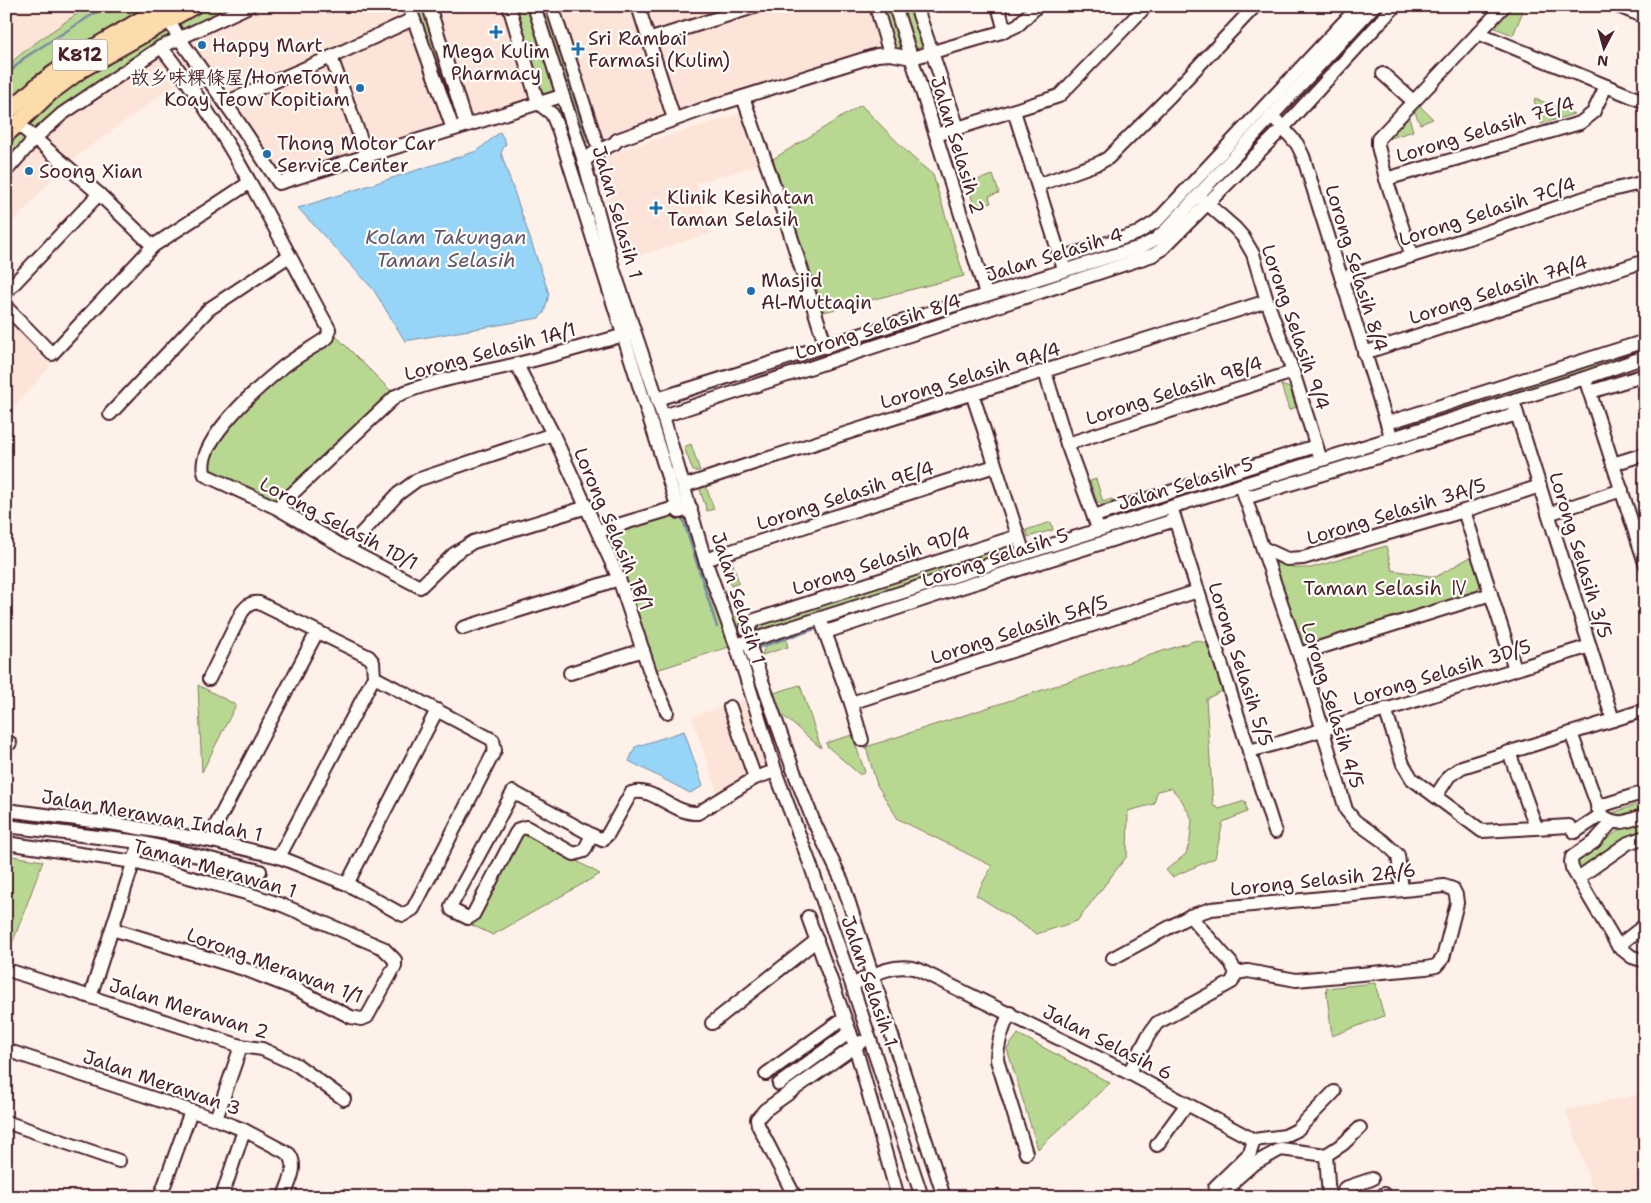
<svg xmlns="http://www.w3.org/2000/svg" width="1651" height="1203" font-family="'Shantell Sans','LXGW WenKai TC',sans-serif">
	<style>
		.built { fill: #fde4d8 }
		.green { fill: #b8d891; stroke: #817c5e }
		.water { fill: #96d5f7; stroke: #788ca5 }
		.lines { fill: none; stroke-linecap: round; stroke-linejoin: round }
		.stream { stroke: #788ca5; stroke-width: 2.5 }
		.minor-casing { stroke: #4a1f2b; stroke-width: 16 }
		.major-casing { stroke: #4a1f2b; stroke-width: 19 }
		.minor { stroke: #fdfcf7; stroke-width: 12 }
		.major { stroke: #fddcac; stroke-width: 15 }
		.poi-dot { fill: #1f6fb2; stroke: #fdfcf7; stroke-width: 2 }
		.labels { text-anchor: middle; stroke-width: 4.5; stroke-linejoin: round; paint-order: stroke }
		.shield { fill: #fdfcf7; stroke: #806168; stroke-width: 1 }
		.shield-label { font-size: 18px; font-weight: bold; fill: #4a1f2b }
		.poi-label { font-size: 19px; fill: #4a1f2b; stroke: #fdfcf7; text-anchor: start }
		.street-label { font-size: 19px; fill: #4a1f2b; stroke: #fdfcf7 }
		.water-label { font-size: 20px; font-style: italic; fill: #615668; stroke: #fdfcf7 }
		.neighbourhood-label { font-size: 20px; fill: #4a1f2b; stroke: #fdfcf7 }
	</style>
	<rect width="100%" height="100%" fill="#fdf1e9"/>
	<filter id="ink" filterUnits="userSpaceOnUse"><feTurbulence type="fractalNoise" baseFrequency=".02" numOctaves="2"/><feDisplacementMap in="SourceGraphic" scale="10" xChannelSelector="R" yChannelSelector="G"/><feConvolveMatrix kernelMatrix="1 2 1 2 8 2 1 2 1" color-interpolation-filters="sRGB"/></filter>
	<g filter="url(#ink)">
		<g class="built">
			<polygon points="6,6 99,6 13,57 6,65"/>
			<polygon points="194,6 876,6 890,54 613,138 586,143 562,96 279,183 202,72 174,86 66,164 6,230 6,135"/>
			<polygon points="744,112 759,165 696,183 711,233 625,260 595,165 600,157"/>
			<polygon points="6,317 51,366 6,415"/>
			<polygon points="752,697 775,771 719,799 692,717"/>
			<polygon points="1645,1093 1645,1197 1595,1197 1566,1110"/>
		</g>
		<g class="green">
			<polygon points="88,6 164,6 6,114 6,66 31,46"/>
			<polygon points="195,6 249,6 161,47 62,114 6,171 6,135 49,94"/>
			<polygon points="409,6 429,6 466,125 453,129"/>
			<polygon points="509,6 552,6 596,141 578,143 636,332 559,131 538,103"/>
			<polygon points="876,6 916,6 931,53 890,54"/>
			<polygon points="1512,6 1523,11 1513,35 1495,28"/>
			<polygon points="1536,99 1574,114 1541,124 1534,100"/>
			<polygon points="1418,104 1433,119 1420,124 1414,110"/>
			<polygon points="861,105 912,157 933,175 964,276 824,312 773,159"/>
			<polygon points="1409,117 1413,131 1388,139 1390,134"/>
			<polygon points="993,175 999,193 989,196 991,203 974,207 968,183"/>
			<polygon points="329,329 396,396 277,508 205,475 223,425"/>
			<polygon points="1645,341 1645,357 1513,401 1517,414 1245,498 1241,485 1171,506 1175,520 819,628 786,639 788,647 762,655 765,646 757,648 748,641 650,672 598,532 691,508 725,614 755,620 1018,536 1024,554 1097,530 1094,516 1316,446 1321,460 1392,439 1387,423"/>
			<polygon points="1281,385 1290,388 1296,407 1289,410"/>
			<polygon points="691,444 700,471 693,471 684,447"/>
			<polygon points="1096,479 1103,502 1112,499 1113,503 1105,506 1097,502 1090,481"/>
			<polygon points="705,484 714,509 707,511 700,490 701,486"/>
			<polygon points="1051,522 1053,530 1028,537 1026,530"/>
			<polygon points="1386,546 1392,570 1436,577 1472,556 1482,580 1477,592 1300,647 1271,557 1295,568 1311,568"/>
			<polygon points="731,558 739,583 731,586 725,564"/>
			<polygon points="1197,640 1207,644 1222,691 1206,699 1213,805 1219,809 1245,801 1247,812 1223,822 1215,858 1172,877 1166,870 1186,854 1190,840 1192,819 1181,799 1171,788 1157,791 1154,804 1128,811 1127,856 1077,921 1037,934 976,895 992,866 898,819 877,785 866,747"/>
			<polygon points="198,685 236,705 202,772"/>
			<polygon points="800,685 821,748 780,713 774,693"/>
			<polygon points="852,735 864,769 865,772 862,774 859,774 827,746 826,743"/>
			<polygon points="1645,802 1645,811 1623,818 1611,815 1612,813"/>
			<polygon points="1645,821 1645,832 1624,839 1579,869 1575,864 1619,830"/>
			<polygon points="526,833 600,874 493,935 472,925 521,835"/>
			<polygon points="6,855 43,861 6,960"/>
			<polygon points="1375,983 1384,1016 1332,1036 1326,988"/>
			<polygon points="1018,1034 1110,1083 1038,1149 1007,1049"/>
		</g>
		<g class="water">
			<polygon points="500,132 506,143 501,153 549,294 544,313 539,318 405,341 373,289 298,208 477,151"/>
			<polygon points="684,731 703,786 690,793 629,761 635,747"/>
		</g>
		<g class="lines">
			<g class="stream">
				<polyline points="549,17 586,135"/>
				<polyline points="6,76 24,58 106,6"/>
				<polyline points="682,516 717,627"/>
				<polyline points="757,648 818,628"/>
			</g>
			<defs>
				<g id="minor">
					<polyline points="409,6 453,129"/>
					<polyline points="429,6 466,125"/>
					<polyline points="509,6 538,103 552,114 559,131 679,512 691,508"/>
					<polyline points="534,6 584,161 613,268 663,416 705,560 736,645 777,776 809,861 852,985 922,1197"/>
					<polyline points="552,6 596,141"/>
					<polyline points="638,6 674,119"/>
					<polyline points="876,6 890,54"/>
					<polyline points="895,6 986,294"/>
					<polyline points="916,6 958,128"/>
					<polyline points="998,6 1005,31"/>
					<polyline points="1618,6 1645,17"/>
					<polyline points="165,13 179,38 235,117 279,183 562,96"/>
					<polyline points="1478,33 1645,102"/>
					<polyline points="648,40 757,6"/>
					<path d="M161,47c69,86 115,186 168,282l-1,8c-14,10 -31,19 -45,30 -22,18 -91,77 -78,108l72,33 70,41 73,38 34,-33 19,-12 114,-35"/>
					<polyline points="331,57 367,156"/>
					<polyline points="1383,74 1413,101"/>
					<polyline points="743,97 784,214 826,347"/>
					<polyline points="225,103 331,57 413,19"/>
					<polyline points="1014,111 1063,266"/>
					<polyline points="1277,121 1297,144 1303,156 1392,439"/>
					<polyline points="17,123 99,194 153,246"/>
					<polyline points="936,135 1059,96 1146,6"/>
					<polyline points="584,161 594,153 615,143 617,140 701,110 877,55 890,54 912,58 1005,31 1018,25 1037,6"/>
					<polyline points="6,171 35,138 62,114 161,47 249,6"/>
					<polyline points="1386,179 1580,123 1593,113 1606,86"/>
					<polyline points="1038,185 1099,163 1108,158 1170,96 1255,6"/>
					<polyline points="1202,199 1235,228 1243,237 1253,254 1267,301 1293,372 1321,460"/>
					<polyline points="1412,256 1386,179 1378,146 1378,139 1504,6"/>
					<polyline points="1061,258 1138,233 1157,221 1355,10"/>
					<polyline points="1342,278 1475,236 1599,193 1645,182"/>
					<polyline points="6,292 99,194"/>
					<polyline points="6,307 52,354 153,246 249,183"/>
					<polyline points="1364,353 1645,261"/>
					<polyline points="517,365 553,434 619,579 650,672 667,712"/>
					<polyline points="1045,372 1067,444 1096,523"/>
					<polyline points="1585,378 1645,563"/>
					<polyline points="1590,392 1645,375"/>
					<polyline points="972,393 1024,554"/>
					<path d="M657,399c161,-50 322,-103 484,-152l15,-8 9,-8 209,-225"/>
					<polyline points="1513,401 1613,720"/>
					<polyline points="110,414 209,309 289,256"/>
					<polyline points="663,416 1153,255 1161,250 1283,128 1395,6"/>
					<polyline points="1387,423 1645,341"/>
					<polyline points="1067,444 1293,372"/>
					<polyline points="1613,464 1645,454"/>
					<polyline points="1241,485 1311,690 1346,810 1355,821 1383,841 1398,855 1402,890"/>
					<path d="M684,486c194,-65 389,-123 583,-185"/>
					<polyline points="1245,498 1517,414"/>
					<path d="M277,508l119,-112c38,-17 81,-22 121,-32 39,-9 77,-21 115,-31"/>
					<polyline points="1464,511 1515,669"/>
					<polyline points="1173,513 1275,832"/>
					<polyline points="1548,514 1622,490"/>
					<polyline points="1094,516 1316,446"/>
					<polyline points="598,531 678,507"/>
					<polyline points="1263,548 1287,559 1303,558 1464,511 1540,486"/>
					<polyline points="347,549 398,494 417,480 553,434"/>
					<polyline points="705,560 821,521 995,466"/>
					<polyline points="822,624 851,703 862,740"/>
					<polyline points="463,628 619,579"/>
					<polyline points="746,629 755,620 1018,536"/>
					<polyline points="826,632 943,593 1175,520"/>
					<polyline points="748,641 793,769 813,820 842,881 944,1197"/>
					<polyline points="736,645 1209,495 1585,378 1645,357"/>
					<polyline points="1299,654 1491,594"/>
					<polyline points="570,673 643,650"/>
					<path d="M209,679l33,-67c5,-6 8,-10 17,-9l110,54 4,5 1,15 -95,180"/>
					<polyline points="851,703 1198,591"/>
					<polyline points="730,707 755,778"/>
					<path d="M1385,709l18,55 9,15 70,52 87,-5 6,6 26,-17c18,12 24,7 44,0"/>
					<polyline points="1571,733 1601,815"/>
					<polyline points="6,743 10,743"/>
					<polyline points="1249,751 1286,741 1590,646"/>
					<polyline points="1509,752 1536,827"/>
					<polyline points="1436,796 1449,776 1462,767 1645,710"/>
					<polyline points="1597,807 1645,792"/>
					<polyline points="6,810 116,824 212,841 279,857 347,884 403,915 413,909 495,750 493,740 374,677"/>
					<polyline points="1612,822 1594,842 1572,857 1571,862 1572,868 1618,946 1632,957 1645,961"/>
					<polyline points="6,826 140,842 260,871"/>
					<path d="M592,835l-79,-43 -62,114 1,4 16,8 5,-3 43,-82 3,-4 7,-2 48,27 10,-3 8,-16 10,5 6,-6 23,-41c21,-8 43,22 67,20l57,-35 20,-7"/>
					<polyline points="212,841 217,823 317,632"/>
					<polyline points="6,843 134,862 246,893 282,905 383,948 395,960 395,966 367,1017 361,1019 351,1017 298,990 244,969 112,929"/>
					<polyline points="1578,878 1628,843 1645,837"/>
					<polyline points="347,884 437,710"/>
					<polyline points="1190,916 1211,909 1444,886 1453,889 1456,895 1457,903 1443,958 1436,966 1426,968 1296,980 1248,971 1236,973"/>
					<polyline points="808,917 855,1046 898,1197"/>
					<polyline points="1618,946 1645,925"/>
					<polyline points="1113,958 1190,916 1231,963 1236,973 1232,982 1157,1023 1148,1036 1129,1073"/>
					<polyline points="14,972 241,1046 262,1049 297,1065 344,1099"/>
					<path d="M852,985c22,-11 41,-22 65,-16l212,104 125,67 31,-4 12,-6 37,-38"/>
					<polyline points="90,997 140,842"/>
					<path d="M1010,1013c-8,16 -13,30 -13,47l29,93"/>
					<polyline points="712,1023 817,940"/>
					<path d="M6,1050l210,69 28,11 45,24c10,13 -1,29 -5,43"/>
					<polyline points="766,1074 844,1018"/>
					<polyline points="779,1084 850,1032"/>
					<polyline points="216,1119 241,1046"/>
					<polyline points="6,1122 119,1161"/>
					<polyline points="1157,1145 1187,1104"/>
					<polyline points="1326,1155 1343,1144 1360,1128"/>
					<polyline points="1326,1155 1329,1197"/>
					<polyline points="1215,1187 1250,1153 1254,1140"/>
					<polyline points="1384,1194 1386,1197"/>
					<polyline points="160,1197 191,1111"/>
					<polyline points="222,1197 244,1130"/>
					<polyline points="795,1197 758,1125 757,1119 765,1110 861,1042"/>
					<polyline points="1225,1197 1235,1180 1252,1165 1281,1149 1326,1155"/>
					<polyline points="1342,1197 1345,1188 1372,1179"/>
				</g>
				<g id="major">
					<polyline points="6,114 39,84 69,62 164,6"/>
					<polyline points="6,135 49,94 81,70 194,6"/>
				</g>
			</defs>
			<use href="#minor" class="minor-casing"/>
			<use href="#major" class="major-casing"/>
			<use href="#minor" class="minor"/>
			<use href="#major" class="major"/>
		</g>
	</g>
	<g class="poi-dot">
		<path d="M493.5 24.5h5v5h5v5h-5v5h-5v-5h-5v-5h5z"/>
		<circle cx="202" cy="45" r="5"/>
		<path d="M575.5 41.5h5v5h5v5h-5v5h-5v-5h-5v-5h5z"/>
		<circle cx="360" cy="88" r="5"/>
		<circle cx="267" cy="154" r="5"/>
		<circle cx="29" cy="171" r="5"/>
		<path d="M653.5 200.5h5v5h5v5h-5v5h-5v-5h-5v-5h5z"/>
		<circle cx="751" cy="291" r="5"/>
	</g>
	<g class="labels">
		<rect class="shield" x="52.5" y="39.5" width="55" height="31" rx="4"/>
		<g class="shield-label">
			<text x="80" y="61">K812</text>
		</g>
		<g class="poi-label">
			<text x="588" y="45">Sri Rambai<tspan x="588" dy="22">Farmasi (Kulim)</tspan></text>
			<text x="212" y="52">Happy Mart</text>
			<text x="496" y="58" text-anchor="middle">Mega Kulim<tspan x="496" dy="22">Pharmacy</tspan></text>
			<text x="350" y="84" text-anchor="end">故乡味粿條屋/HomeTown<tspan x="350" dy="22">Koay Teow Kopitiam</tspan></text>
			<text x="277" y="150">Thong Motor Car<tspan x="277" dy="22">Service Center</tspan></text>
			<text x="39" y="178">Soong Xian</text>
			<text x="667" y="204">Klinik Kesihatan<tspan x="667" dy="22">Taman Selasih</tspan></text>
			<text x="761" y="287">Masjid<tspan x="761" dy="22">Al-Muttaqin</tspan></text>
		</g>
		<g class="street-label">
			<text transform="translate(1485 129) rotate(-17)" y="7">Lorong Selasih 7E/4</text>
			<text transform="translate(958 145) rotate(73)" y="7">Jalan Selasih 2</text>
			<text transform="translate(1487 211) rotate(-18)" y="7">Lorong Selasih 7C/4</text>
			<text transform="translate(618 212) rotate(74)" y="7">Jalan Selasih 1</text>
			<text transform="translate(1054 254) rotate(-17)" y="7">Jalan Selasih 4</text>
			<text transform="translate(1357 268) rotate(73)" y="7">Lorong Selasih 8/4</text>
			<text transform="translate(1498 289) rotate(-18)" y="7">Lorong Selasih 7A/4</text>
			<text transform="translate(878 326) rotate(-18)" y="7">Lorong Selasih 8/4</text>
			<text transform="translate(1296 327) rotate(71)" y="7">Lorong Selasih 9/4</text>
			<text transform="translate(490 351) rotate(-15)" y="7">Lorong Selasih 1A/1</text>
			<text transform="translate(970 375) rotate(-17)" y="7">Lorong Selasih 9A/4</text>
			<text transform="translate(1174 390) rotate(-18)" y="7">Lorong Selasih 9B/4</text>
			<text transform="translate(1185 483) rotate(-17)" y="7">Jalan Selasih 5</text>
			<text transform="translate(845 495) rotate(-18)" y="7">Lorong Selasih 9E/4</text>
			<text transform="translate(1396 511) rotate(-17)" y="7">Lorong Selasih 3A/5</text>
			<text transform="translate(339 523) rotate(28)" y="7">Lorong Selasih 1D/1</text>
			<text transform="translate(614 529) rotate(67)" y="7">Lorong Selasih 1B/1</text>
			<text transform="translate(1581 555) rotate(73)" y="7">Lorong Selasih 3/5</text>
			<text transform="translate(995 557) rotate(-18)" y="7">Lorong Selasih 5</text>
			<text transform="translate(881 560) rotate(-18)" y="7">Lorong Selasih 9D/4</text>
			<text transform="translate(739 598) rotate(72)" y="7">Jalan Selasih 1</text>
			<text transform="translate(1019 629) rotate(-18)" y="7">Lorong Selasih 5A/5</text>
			<text transform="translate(1241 664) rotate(72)" y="7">Lorong Selasih 5/5</text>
			<text transform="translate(1442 672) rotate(-17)" y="7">Lorong Selasih 3D/5</text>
			<text transform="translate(1333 705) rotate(73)" y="7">Lorong Selasih 4/5</text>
			<text transform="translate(152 815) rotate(10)" y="7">Jalan Merawan Indah 1</text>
			<text transform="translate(215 868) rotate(16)" y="7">Taman Merawan 1</text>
			<text transform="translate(1323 879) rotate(-6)" y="7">Lorong Selasih 2A/6</text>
			<text transform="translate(275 965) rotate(20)" y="7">Lorong Merawan 1/1</text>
			<text transform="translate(870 981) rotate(71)" y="7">Jalan Selasih 1</text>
			<text transform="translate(189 1008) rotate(17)" y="7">Jalan Merawan 2</text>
			<text transform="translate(1108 1042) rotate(27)" y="7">Jalan Selasih 6</text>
			<text transform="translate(162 1082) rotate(19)" y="7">Jalan Merawan 3</text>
		</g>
		<g class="water-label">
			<text x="446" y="244">Kolam Takungan<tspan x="446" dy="23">Taman Selasih</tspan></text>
		</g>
		<g class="neighbourhood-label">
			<text x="1386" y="595">Taman Selasih Ⅳ</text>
		</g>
	</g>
	<rect width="1651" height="1203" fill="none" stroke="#fdfcf7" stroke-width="25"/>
	<rect x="12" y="12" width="1626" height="1178" fill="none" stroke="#4a1f2b" stroke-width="2" filter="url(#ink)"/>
	<g transform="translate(1604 48) rotate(186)" stroke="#fdfcf7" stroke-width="4" paint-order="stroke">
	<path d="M0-4L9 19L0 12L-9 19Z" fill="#4a1f2b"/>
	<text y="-8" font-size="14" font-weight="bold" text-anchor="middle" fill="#4a1f2b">N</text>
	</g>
</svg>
